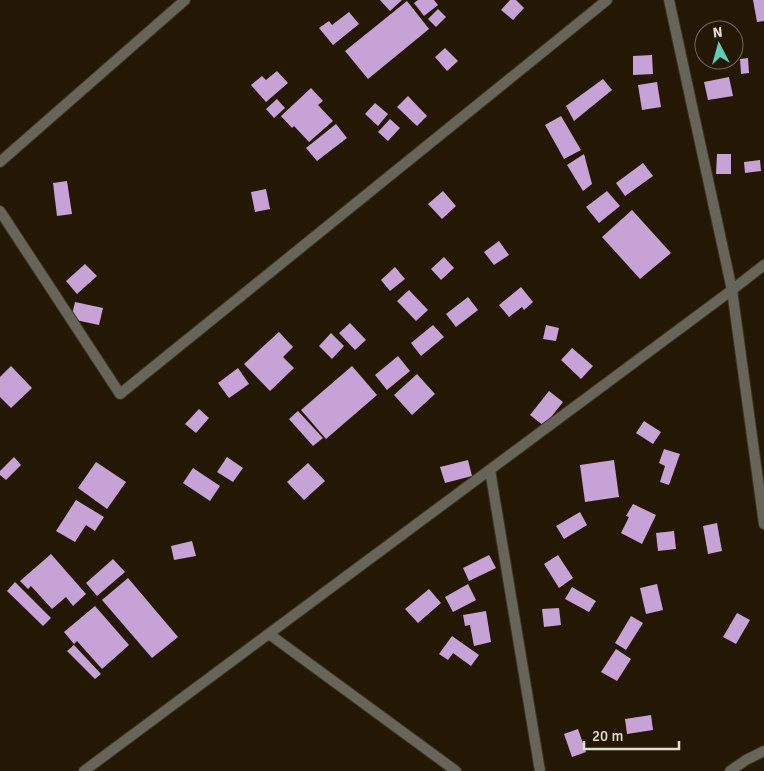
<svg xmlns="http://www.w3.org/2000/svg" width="764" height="771" font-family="Signika,sans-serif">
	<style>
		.building { fill: #c7a2d6 }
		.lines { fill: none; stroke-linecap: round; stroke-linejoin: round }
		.service-casing { stroke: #3f3421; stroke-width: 12 }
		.minor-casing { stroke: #3f3421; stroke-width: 12 }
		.service { stroke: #676459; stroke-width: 10 }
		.minor { stroke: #676459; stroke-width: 10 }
	</style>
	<rect width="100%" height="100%" fill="#241804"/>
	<g class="building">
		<polygon points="380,0 402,0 390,11"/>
		<polygon points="418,0 434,0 438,5 424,16 414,3"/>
		<polygon points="510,0 516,0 524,8 513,20 501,10"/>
		<polygon points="753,0 764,0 764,21 757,22"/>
		<polygon points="407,1 429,29 368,79 345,51"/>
		<polygon points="438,9 446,17 436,27 428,19"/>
		<polygon points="349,12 359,24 333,45 319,28 329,21 332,25"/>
		<polygon points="445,48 458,61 447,71 435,57"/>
		<polygon points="652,55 653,74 633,75 633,56"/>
		<polygon points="748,58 749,73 741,74 740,59"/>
		<polygon points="277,71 288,83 266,102 251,85 262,76 266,80"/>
		<polygon points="729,77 733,96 708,100 704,82"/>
		<polygon points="603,79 612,90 574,121 566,106"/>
		<polygon points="657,82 661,107 642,110 638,85"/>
		<polygon points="311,88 323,101 318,105 333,121 309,142 294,126 292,128 281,116"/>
		<polygon points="408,96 427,116 417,126 397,107"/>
		<polygon points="277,99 285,108 274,118 266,109"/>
		<polygon points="375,103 388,114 378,126 365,114"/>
		<polygon points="561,116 581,150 564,159 545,125"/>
		<polygon points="390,119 400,128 388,141 378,132"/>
		<polygon points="336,124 347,138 317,161 306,148"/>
		<polygon points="584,154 592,184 583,191 567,165"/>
		<polygon points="717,154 731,154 731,174 716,174"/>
		<polygon points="760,160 761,171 745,173 744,162"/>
		<polygon points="643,163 653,176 625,196 616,183"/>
		<polygon points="67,181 72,214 57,216 53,183"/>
		<polygon points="266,189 270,209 255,212 251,192"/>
		<polygon points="443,191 456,206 442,219 428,204"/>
		<polygon points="607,191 620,206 599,223 586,207"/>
		<polygon points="632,210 671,253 640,279 602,237"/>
		<polygon points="499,241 509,255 494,265 484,252"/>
		<polygon points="444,257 454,268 441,280 431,269"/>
		<polygon points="85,264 97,276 77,294 66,281"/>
		<polygon points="395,267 405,279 390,291 381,280"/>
		<polygon points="521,287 533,302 524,310 522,307 509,317 499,305"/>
		<polygon points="409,290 428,310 416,321 397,301"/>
		<polygon points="468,297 478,310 456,327 446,314"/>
		<polygon points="75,302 103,308 99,325 71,319"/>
		<polygon points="350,323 366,340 355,350 339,333"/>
		<polygon points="433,325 444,337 421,356 411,343"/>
		<polygon points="546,325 559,328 556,341 543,339"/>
		<polygon points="279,332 293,347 283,357 294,368 270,391 244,364"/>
		<polygon points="331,333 344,346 332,359 319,346"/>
		<polygon points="572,348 593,366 581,379 561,360"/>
		<polygon points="398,356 410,371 387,390 375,375"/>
		<polygon points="11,366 32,388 11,408 0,397 0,377"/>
		<polygon points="352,366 377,395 326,439 301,410"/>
		<polygon points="238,368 249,384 229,398 218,383"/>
		<polygon points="417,374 435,394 412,415 394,395"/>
		<polygon points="549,391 563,402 544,426 530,415"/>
		<polygon points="199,409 209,418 196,433 185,424"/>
		<polygon points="298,411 323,438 313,446 289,419"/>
		<polygon points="644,421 661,432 653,444 636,433"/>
		<polygon points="664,449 680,454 669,485 660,482 665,466 659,463"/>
		<polygon points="14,457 21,465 6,480 0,475 0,471"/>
		<polygon points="227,457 243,468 233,482 217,472"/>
		<polygon points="468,460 472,476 445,483 440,467"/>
		<polygon points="614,460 619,497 585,502 580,465"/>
		<polygon points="96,462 126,482 107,509 78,488"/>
		<polygon points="308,463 325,481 304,500 287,482"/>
		<polygon points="193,468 220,486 210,501 183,483"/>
		<polygon points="76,500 104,517 95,531 86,525 75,542 56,531"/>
		<polygon points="633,504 656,515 642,544 621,533 629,517 626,516"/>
		<polygon points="580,512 587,525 564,539 556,526"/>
		<polygon points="717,523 722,551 708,554 703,526"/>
		<polygon points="674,531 676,549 658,551 656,533"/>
		<polygon points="192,541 196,556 174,560 171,546"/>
		<polygon points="51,554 86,594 73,606 66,597 52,609 31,586 28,589 20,581"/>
		<polygon points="489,555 496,568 469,581 463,568"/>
		<polygon points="558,555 573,578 559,588 544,564"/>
		<polygon points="113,559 125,572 97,596 86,583"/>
		<polygon points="128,578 178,637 152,658 102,600"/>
		<polygon points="15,582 51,618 43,626 7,591"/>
		<polygon points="468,584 476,600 453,612 445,597"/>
		<polygon points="657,584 663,610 646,614 640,588"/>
		<polygon points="572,587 596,601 589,612 565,599"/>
		<polygon points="429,589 441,603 418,623 405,609"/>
		<polygon points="95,606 129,645 102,669 77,641 74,644 64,632"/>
		<polygon points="559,608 561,625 544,627 542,609"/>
		<polygon points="486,611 491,642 474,646 470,625 465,626 463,615"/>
		<polygon points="737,613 750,620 736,644 723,637"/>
		<polygon points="631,616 643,623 626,650 615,643"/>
		<polygon points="452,636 479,655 471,666 453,653 448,660 439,654"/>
		<polygon points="74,645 101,674 95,679 67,651"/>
		<polygon points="616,649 631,659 617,681 601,672"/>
		<polygon points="651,715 653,730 627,734 625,719"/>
		<polygon points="578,729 586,752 572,757 564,734"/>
	</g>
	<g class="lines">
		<defs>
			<polyline id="service" points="84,771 732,290 764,265"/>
			<g id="minor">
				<polyline points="669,0 732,290 764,524"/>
				<polyline points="0,162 185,0"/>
				<polyline points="0,211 120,394 607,0"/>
				<polyline points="490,470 540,771"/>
				<polyline points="269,634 456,771"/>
				<polyline points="730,771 746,760 764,751"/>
			</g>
		</defs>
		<use href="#service" class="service-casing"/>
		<use href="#minor" class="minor-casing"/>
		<use href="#service" class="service"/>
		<use href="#minor" class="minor"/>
	</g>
	<g transform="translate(719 45) rotate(354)"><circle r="24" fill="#241804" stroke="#726756"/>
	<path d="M0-4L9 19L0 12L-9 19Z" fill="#5dceb9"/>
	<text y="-8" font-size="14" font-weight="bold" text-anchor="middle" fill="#e6ddd1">N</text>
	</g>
	<path d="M584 741v8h95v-8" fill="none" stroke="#e6ddd1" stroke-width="2.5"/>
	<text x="592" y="741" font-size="15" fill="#e6ddd1" stroke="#241804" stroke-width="4" paint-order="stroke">20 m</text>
</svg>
